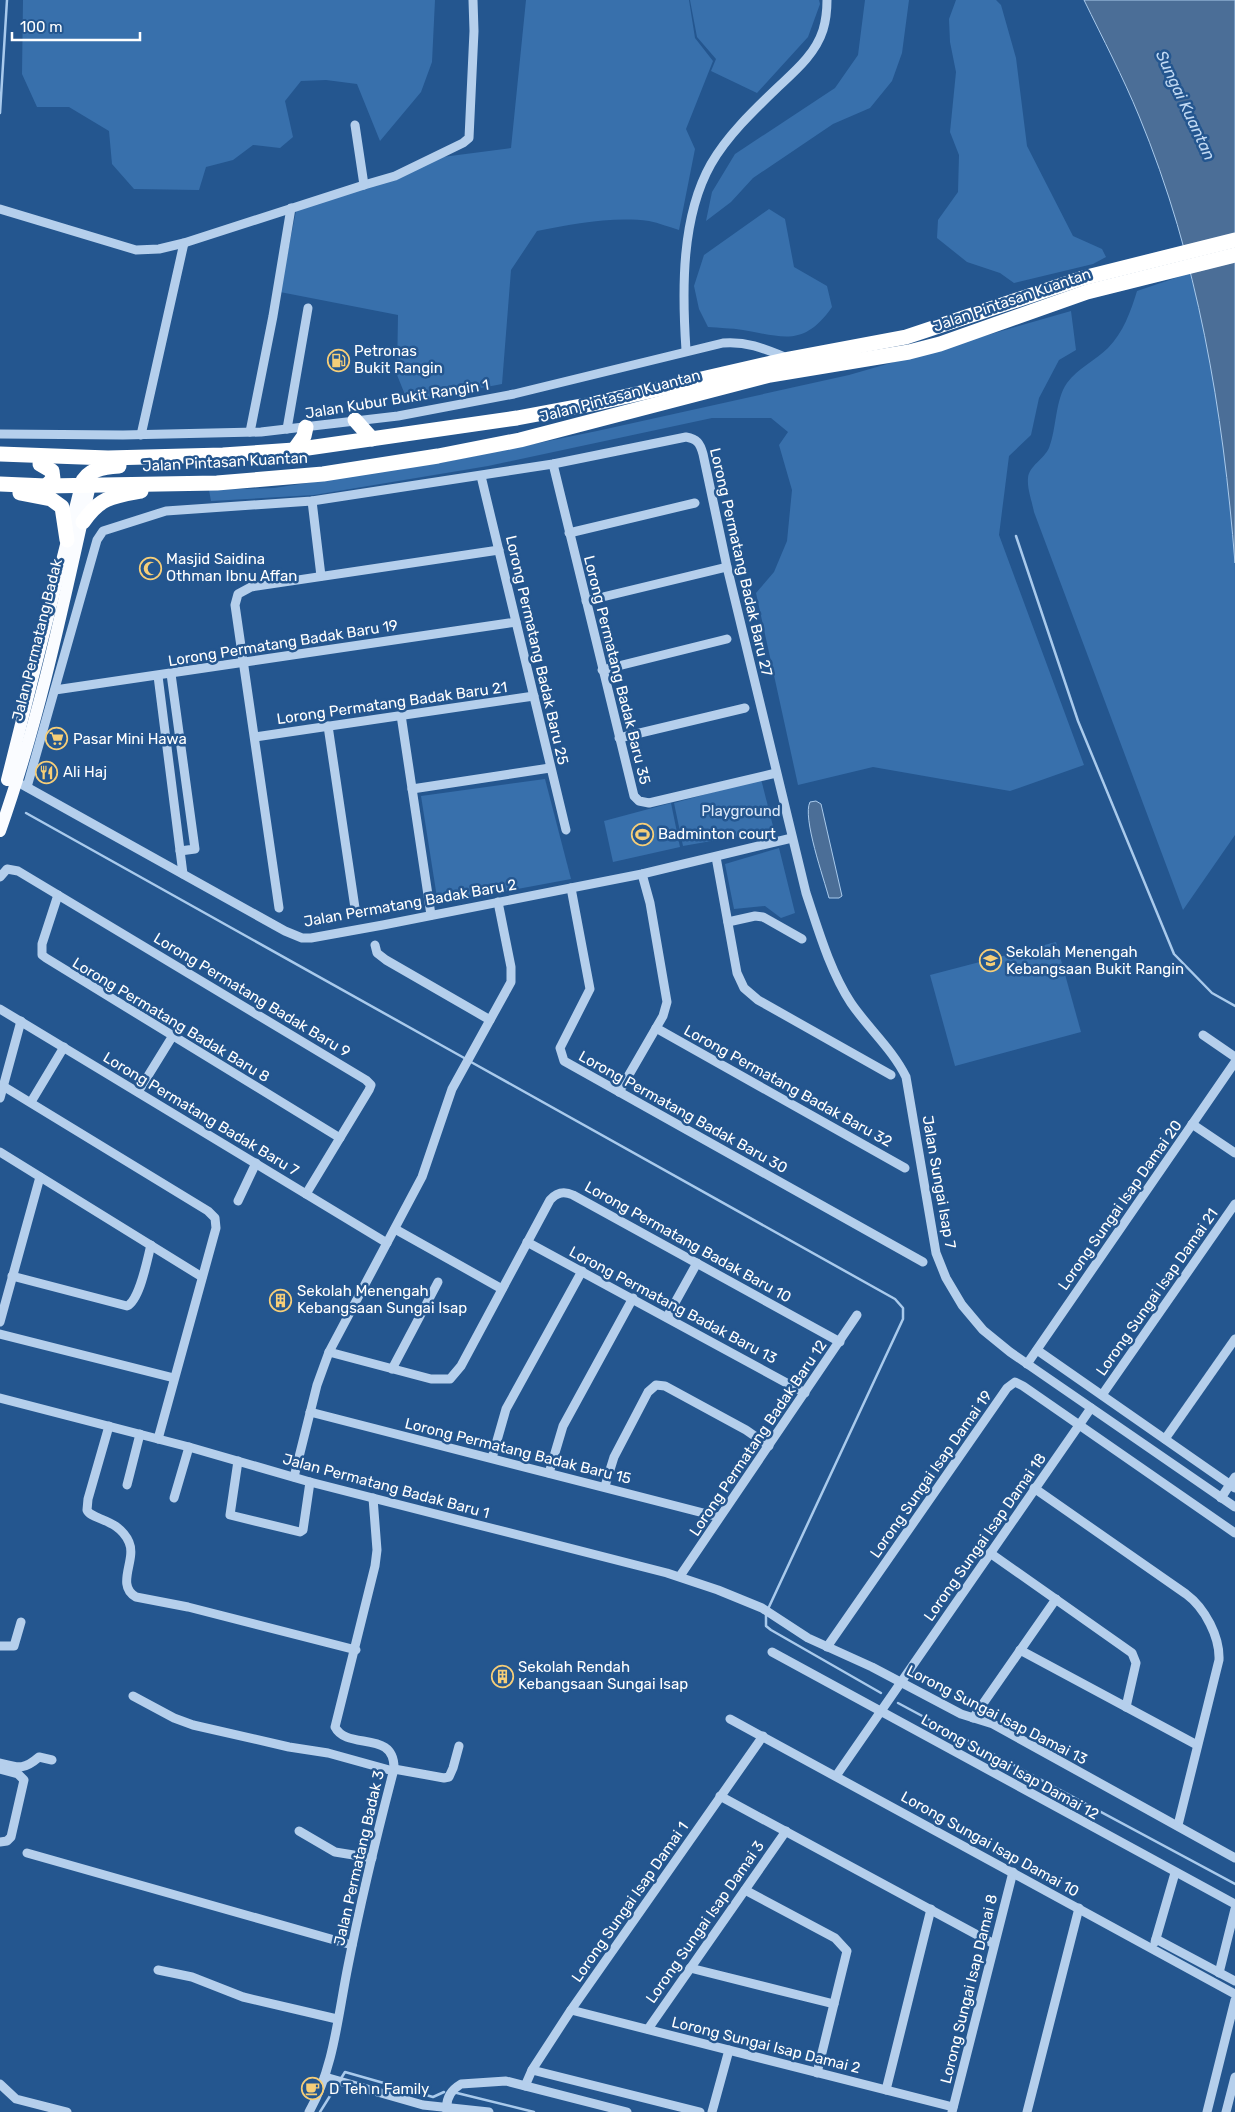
<svg xmlns="http://www.w3.org/2000/svg" width="1235" height="2112" font-family="Rubik,sans-serif">
	<style>
		.green { fill: #3870ac }
		.water { fill: #4b6e97; stroke: #a9caec }
		.lines { fill: none; stroke-linecap: round; stroke-linejoin: round }
		.stream { stroke: #a9caec; stroke-width: 2.5 }
		.minor { stroke: #b5cfec; stroke-width: 9 }
		.major { stroke: #fafcff; stroke-width: 12 }
		.highway { stroke: #fff; stroke-width: 15 }
		.labels { text-anchor: middle; stroke-width: 5; stroke-linejoin: round; paint-order: stroke }
		.street-label { font-size: 15px; fill: #fff; stroke: #24568f }
		.poi-label { font-size: 15px; fill: #fff; stroke: #24568f; text-anchor: start }
		.park-label { font-size: 15px; fill: #dae8f9; stroke: #24568f }
		.water-label { font-size: 16px; font-style: italic; fill: #c1d9f3; stroke: #24568f }
	</style>
	<rect width="100%" height="100%" fill="#24568f"/>
	<g class="green">
		<polygon points="23,0 435,0 432,62 421,92 380,141 357,84 326,80 301,81 285,101 293,137 280,148 253,145 233,160 206,167 199,190 134,189 112,164 109,131 69,107 37,107 22,74"/>
		<path d="M526,0h163l6,38 18,23 -27,68 9,20 -16,81c-10,-3 -20,-7 -30,-9 -35,-5 -78,3 -112,10l-26,39 -9,114 -94,18 -11,-27 1,-60 -118,-23 16,-81 131,-52 84,-11z"/>
		<polygon points="690,0 819,0 820,4 808,37 757,93 711,71 716,59 697,37"/>
		<polygon points="865,0 909,0 902,53 892,81 870,108 833,124 753,178 731,202 706,221 712,192 735,154 835,88 858,55"/>
		<polygon points="956,0 996,0 1001,5 1016,58 1027,146 1073,236 1102,249 1106,257 1093,264 1014,283 1000,273 967,262 937,238 938,220 958,192 959,155 950,132 956,72 950,42 949,19"/>
		<path d="M769,209l16,10 9,48 33,19 5,21c-28,40 -48,30 -89,23 -12,-2 -24,-2 -35,-3l-9,-18 -5,-23 10,-31z"/>
		<path d="M1190,273c26,94 37,192 45,290v272l-52,75 -149,-398c-2,-11 -7,-23 -6,-34 1,-12 16,-19 21,-30 8,-21 6,-48 18,-65 11,-15 28,-22 41,-35 15,-15 23,-37 29,-57z"/>
		<polygon points="1071,311 1076,350 1059,360 1039,398 1031,435 1009,456 999,535 1084,765 1010,791 873,767 798,785 756,593 774,572 787,541 792,490 779,445 788,432 771,418 712,418 488,466 314,495 211,501 209,490 274,488 445,462 597,431 849,375"/>
		<polygon points="545,779 571,879 438,904 421,796"/>
		<polygon points="761,779 774,830 683,846 674,803"/>
		<polygon points="671,803 680,847 613,862 604,821"/>
		<polygon points="779,848 795,913 781,918 765,906 734,909 725,864"/>
		<polygon points="1056,942 1081,1032 955,1066 930,975"/>
	</g>
	<g class="water">
		<path d="M1084,0h151v563c-12,-152 -37,-305 -96,-447 -16,-39 -36,-77 -55,-116z"/>
		<path d="M816,801l5,3 21,92 -3,2h-10c-5,-19 -27,-81 -19,-96z"/>
	</g>
	<g class="lines">
		<g class="stream">
			<polyline points="0,113 7,0"/>
			<polyline points="1016,536 1078,721 1174,954 1212,993 1235,1006"/>
			<polyline points="26,813 466,1059"/>
			<polyline points="471,1062 895,1299 903,1308 903,1319 768,1609"/>
			<polyline points="766,1614 766,1626 771,1630 881,1693"/>
			<polyline points="898,1703 1235,1884"/>
			<polyline points="457,2093 534,2112"/>
			<polyline points="320,2112 345,2072 433,2097 444,2092"/>
		</g>
		<g class="minor">
			<polyline points="364,185 395,176 463,143 469,138 474,31 473,0"/>
			<polyline points="0,209 136,250 159,249 184,243 364,185 355,125"/>
			<path d="M686,350c-4,-60 -5,-133 25,-186 16,-28 42,-53 65,-75 18,-17 39,-34 47,-59 3,-10 4,-20 4,-30"/>
			<polyline points="287,429 308,308"/>
			<polyline points="250,432 273,316 291,208"/>
			<path d="M0,434l123,1 138,-3 137,-16 116,-22 209,-51c24,-2 42,6 64,15"/>
			<polyline points="141,435 184,243"/>
			<polyline points="553,464 634,796 639,801 649,803 776,773"/>
			<polyline points="481,476 566,830"/>
			<polyline points="312,501 321,576"/>
			<polyline points="569,533 695,503"/>
			<polyline points="586,601 727,567"/>
			<polyline points="602,670 727,639"/>
			<polyline points="171,674 195,849 180,851"/>
			<polyline points="158,676 183,874"/>
			<polyline points="55,690 516,622"/>
			<polyline points="401,715 431,915"/>
			<polyline points="328,726 355,908"/>
			<polyline points="255,737 534,696"/>
			<polyline points="619,738 745,708"/>
			<polyline points="23,785 285,931 302,938 311,938 383,925 642,874 792,838"/>
			<path d="M27,787l70,-247 6,-9 63,-20 146,-10 241,-37 133,-27c11,2 14,6 17,17l24,113 79,326c12,36 24,78 45,110 17,25 42,47 55,74l30,176 10,25 16,27 21,25 27,22 225,155"/>
			<polyline points="412,789 550,768"/>
			<polyline points="716,857 737,973 744,988 758,1000 891,1075"/>
			<polyline points="0,877 7,869 18,871 366,1080 371,1085 369,1090 306,1194"/>
			<polyline points="571,888 590,989 560,1048 564,1061 923,1262"/>
			<polyline points="58,895 42,944 42,955 46,958 340,1138"/>
			<polyline points="279,908 235,605 238,594 251,587 499,550"/>
			<polyline points="728,922 755,916 763,917 802,939"/>
			<polyline points="375,945 377,953 386,960 490,1020"/>
			<polyline points="0,1009 387,1243"/>
			<polyline points="656,1028 905,1168"/>
			<polyline points="1203,1035 1235,1057"/>
			<polyline points="3,1086 208,1211 215,1218 216,1228 158,1439"/>
			<polyline points="138,1092 172,1037"/>
			<polyline points="619,1092 663,1016 667,1002 650,903 642,874"/>
			<polyline points="0,1098 21,1021"/>
			<polyline points="31,1102 64,1047"/>
			<polyline points="1192,1124 1235,1153"/>
			<polyline points="0,1152 202,1277"/>
			<polyline points="238,1201 256,1163"/>
			<polyline points="395,1229 502,1289"/>
			<polyline points="527,1242 805,1393"/>
			<path d="M12,1276l115,30c13,-6 20,-46 24,-61"/>
			<polyline points="667,1317 697,1263"/>
			<polyline points="0,1322 40,1177"/>
			<polyline points="0,1334 174,1378"/>
			<polyline points="1037,1350 1235,1488"/>
			<path d="M329,1352l102,27h19l11,-13 89,-166c7,-8 14,-9 23,-5l267,147"/>
			<polyline points="1027,1364 1235,1062"/>
			<polyline points="392,1369 438,1282"/>
			<polyline points="1102,1395 1235,1204"/>
			<polyline points="0,1398 189,1447 310,1482 667,1573 718,1590 762,1608 808,1638 872,1667 961,1714 993,1724 1235,1858"/>
			<polyline points="310,1412 719,1517"/>
			<path d="M109,1426l-21,73 -1,11c4,10 31,8 42,32 8,18 -14,43 7,55l52,10 168,43"/>
			<polyline points="1165,1439 1235,1339"/>
			<polyline points="492,1458 506,1409 582,1271"/>
			<polyline points="238,1461 230,1515 300,1532 303,1530 310,1482"/>
			<polyline points="549,1473 563,1426 633,1298"/>
			<polyline points="294,1477 317,1385 329,1352 422,1177 452,1089 511,982 511,967 498,902"/>
			<polyline points="127,1485 140,1434"/>
			<polyline points="605,1486 614,1457 648,1392 656,1385 665,1386 746,1430 769,1446"/>
			<path d="M1034,1488l152,106c19,14 34,43 33,66l-41,165"/>
			<polyline points="174,1498 189,1447"/>
			<polyline points="1221,1498 1235,1477"/>
			<polyline points="990,1553 1132,1653 1136,1663 1126,1707"/>
			<polyline points="680,1576 857,1315"/>
			<polyline points="0,1646 14,1646 21,1622"/>
			<polyline points="827,1647 1007,1388 1015,1382 1023,1386 1235,1533"/>
			<polyline points="1020,1650 1197,1745"/>
			<polyline points="772,1652 1235,1904"/>
			<polyline points="133,1696 174,1718 193,1725 289,1747 328,1753 393,1771"/>
			<polyline points="973,1718 1056,1599"/>
			<polyline points="730,1719 1235,1994"/>
			<path d="M0,1763c19,5 24,7 39,-6l13,3"/>
			<polyline points="0,1769 18,1774 24,1780 11,1837 7,1841 0,1842"/>
			<polyline points="394,1769 444,1778 449,1777 453,1768 459,1746"/>
			<polyline points="836,1776 1091,1408"/>
			<polyline points="720,1796 994,1944"/>
			<polyline points="299,1831 335,1852 372,1858"/>
			<polyline points="27,1853 352,1945"/>
			<polyline points="745,1890 835,1938 847,1951 817,2073"/>
			<polyline points="1156,1939 1235,1981"/>
			<polyline points="1155,1942 1175,1873"/>
			<polyline points="690,1968 834,2004"/>
			<polyline points="158,1970 192,1977 243,1997 337,2019"/>
			<polyline points="1219,1973 1235,1909"/>
			<polyline points="571,2010 953,2107"/>
			<polyline points="648,2029 786,1831"/>
			<polyline points="532,2070 700,2112"/>
			<polyline points="325,2077 423,2105 489,2112"/>
			<polyline points="0,2084 16,2099 67,2112"/>
			<polyline points="525,2086 532,2070 571,2010 763,1736"/>
			<polyline points="886,2090 931,1909"/>
			<path d="M309,2112c25,-44 29,-97 39,-146 13,-66 29,-132 46,-197 1,-40 -47,-18 -59,-42l40,-161 2,-16 -4,-52"/>
			<path d="M447,2112c-2,-13 4,-22 14,-28l45,-3 121,31"/>
			<polyline points="712,2112 729,2050"/>
			<polyline points="952,2112 1013,1872"/>
			<polyline points="1027,2112 1079,1908"/>
			<polyline points="1207,2112 1235,2000"/>
			<polyline points="1226,2112 1235,2077"/>
		</g>
		<g class="major">
			<polyline points="7,780 81,485"/>
			<path d="M0,831c40,-113 64,-230 90,-346"/>
		</g>
		<g class="highway">
			<polyline points="355,420 372,439"/>
			<polyline points="294,450 304,436 306,427"/>
			<polyline points="0,454 108,458 223,455 294,450 517,418 597,403 789,359 906,337 1083,278 1235,240"/>
			<polyline points="40,464 52,471 53,479 46,486"/>
			<polyline points="0,484 46,486 217,483 323,474 438,456 520,440 770,375 909,352 940,344 1087,292 1235,255"/>
			<path d="M81,485c6,-16 23,-18 38,-19"/>
			<polyline points="20,493 51,499 62,507 67,540"/>
			<path d="M83,522c17,-25 30,-26 58,-31"/>
		</g>
	</g>
	<defs>
		<symbol id="fuel-ring" viewBox="-11 -11 22 22"><circle r="9.5" fill="#24568f" stroke="#f6ce78" stroke-width="1.5"/><path d="M-5.5-6h7V0h2V4h1.3V-2.5L3-4.5l.8-.8L6-3V5H2.5V1h-1V6h-7ZM-4.2-4.7v3.2H.2V-4.7Z" fill="#f6ce78"/></symbol>
		<symbol id="mosque-ring" viewBox="-11 -11 22 22"><circle r="9.5" fill="#24568f" stroke="#f6ce78" stroke-width="1.5"/><path d="M3.5-4.9A6 6 0 1 0 3.5 4.9A5 5 0 1 1 3.5-4.9Z" fill="#f6ce78"/></symbol>
		<symbol id="supermarket-ring" viewBox="-11 -11 22 22"><circle r="9.5" fill="#24568f" stroke="#f6ce78" stroke-width="1.5"/><path d="M-6-5.5h2.5l.6 2H6L4.5 2H-2.5L-4.4-4H-6ZM-1.5 3.2a1.3 1.3 0 1 0 .1 0ZM3 3.2a1.3 1.3 0 1 0 .1 0Z" fill="#f6ce78"/></symbol>
		<symbol id="restaurant-ring" viewBox="-11 -11 22 22"><circle r="9.5" fill="#24568f" stroke="#f6ce78" stroke-width="1.5"/><path d="M-5-6h1v4h1v-4h1v4h1v-4h1v5L-1.5 .5V6h-2V.5L-5-1ZM5-6V6H3V1.5H1.5Q1.5-4 5-6Z" fill="#f6ce78"/></symbol>
		<symbol id="stadium-ring" viewBox="-11 -11 22 22"><circle r="9.5" fill="#24568f" stroke="#f6ce78" stroke-width="1.5"/><path d="M0-5a6.5 5 0 1 0 0 10a6.5 5 0 1 0 0-10ZM-3.5-1.8h7v3.6h-7Z" fill="#f6ce78"/></symbol>
		<symbol id="school-ring" viewBox="-11 -11 22 22"><circle r="9.5" fill="#24568f" stroke="#f6ce78" stroke-width="1.5"/><path d="M0-5L7-2L0 1L-7-2ZM-4 1L0 2.5L4 1V4Q0 6-4 4Z" fill="#f6ce78"/></symbol>
		<symbol id="building-ring" viewBox="-11 -11 22 22"><circle r="9.5" fill="#24568f" stroke="#f6ce78" stroke-width="1.5"/><path d="M-4-6H4V6H1V3H-1V6H-4ZM-2.5-4.3h1.7v1.8h-1.7ZM.8-4.3h1.7v1.8H.8ZM-2.5-1h1.7V.8h-1.7ZM.8-1h1.7V.8H.8Z" fill="#f6ce78"/></symbol>
		<symbol id="cafe-ring" viewBox="-11 -11 22 22"><circle r="9.5" fill="#24568f" stroke="#f6ce78" stroke-width="1.5"/><path d="M-5.5-4.5H6V0H3Q3 3.5 0 3.5H-2.5Q-5.5 3.5-5.5 0ZM3-3.2v2h1.7v-2ZM-6 4.5H4V6H-6Z" fill="#f6ce78"/></symbol>
	</defs>
	<g fill-rule="evenodd">
		<use href="#fuel-ring" x="326" y="348" width="25" height="25"/>
		<use href="#mosque-ring" x="138" y="556" width="25" height="25"/>
		<use href="#supermarket-ring" x="44" y="726" width="25" height="25"/>
		<use href="#restaurant-ring" x="34" y="760" width="25" height="25"/>
		<use href="#stadium-ring" x="630" y="822" width="25" height="25"/>
		<use href="#school-ring" x="978" y="948" width="25" height="25"/>
		<use href="#building-ring" x="268" y="1288" width="25" height="25"/>
		<use href="#building-ring" x="490" y="1664" width="25" height="25"/>
		<use href="#cafe-ring" x="300" y="2076" width="25" height="25"/>
	</g>
	<g class="labels">
		<g class="street-label">
			<text transform="translate(1012 300) rotate(-19)" y="5">Jalan Pintasan Kuantan</text>
			<text transform="translate(620 396) rotate(-15)" y="5">Jalan Pintasan Kuantan</text>
			<text transform="translate(397 399) rotate(-9)" y="5">Jalan Kubur Bukit Rangin 1</text>
			<text transform="translate(225 462) rotate(-3)" y="5">Jalan Pintasan Kuantan</text>
			<text transform="translate(741 562) rotate(77)" y="5">Lorong Permatang Badak Baru 27</text>
			<text transform="translate(37 640) rotate(-76)" y="5">Jalan Permatang Badak</text>
			<text transform="translate(283 643) rotate(-9)" y="5">Lorong Permatang Badak Baru 19</text>
			<text transform="translate(537 650) rotate(77)" y="5">Lorong Permatang Badak Baru 25</text>
			<text transform="translate(617 670) rotate(76)" y="5">Lorong Permatang Badak Baru 35</text>
			<text transform="translate(392 703) rotate(-8)" y="5">Lorong Permatang Badak Baru 21</text>
			<text transform="translate(410 903) rotate(-10)" y="5">Jalan Permatang Badak Baru 2</text>
			<text transform="translate(252 995) rotate(31)" y="5">Lorong Permatang Badak Baru 9</text>
			<text transform="translate(171 1020) rotate(31)" y="5">Lorong Permatang Badak Baru 8</text>
			<text transform="translate(788 1086) rotate(29)" y="5">Lorong Permatang Badak Baru 32</text>
			<text transform="translate(683 1112) rotate(29)" y="5">Lorong Permatang Badak Baru 30</text>
			<text transform="translate(201 1114) rotate(31)" y="5">Lorong Permatang Badak Baru 7</text>
			<text transform="translate(939 1182) rotate(80)" y="5">Jalan Sungai Isap 7</text>
			<text transform="translate(1120 1205) rotate(-55)" y="5">Lorong Sungai Isap Damai 20</text>
			<text transform="translate(688 1242) rotate(29)" y="5">Lorong Permatang Badak Baru 10</text>
			<text transform="translate(1157 1292) rotate(-55)" y="5">Lorong Sungai Isap Damai 21</text>
			<text transform="translate(673 1305) rotate(28)" y="5">Lorong Permatang Badak Baru 13</text>
			<text transform="translate(758 1438) rotate(-56)" y="5">Lorong Permatang Badak Baru 12</text>
			<text transform="translate(518 1451) rotate(14)" y="5">Lorong Permatang Badak Baru 15</text>
			<text transform="translate(931 1474) rotate(-55)" y="5">Lorong Sungai Isap Damai 19</text>
			<text transform="translate(386 1486) rotate(15)" y="5">Jalan Permatang Badak Baru 1</text>
			<text transform="translate(985 1537) rotate(-55)" y="5">Lorong Sungai Isap Damai 18</text>
			<text transform="translate(997 1715) rotate(27)" y="5">Lorong Sungai Isap Damai 13</text>
			<text transform="translate(1010 1767) rotate(29)" y="5">Lorong Sungai Isap Damai 12</text>
			<text transform="translate(990 1844) rotate(29)" y="5">Lorong Sungai Isap Damai 10</text>
			<text transform="translate(359 1858) rotate(-77)" y="5">Jalan Permatang Badak 3</text>
			<text transform="translate(630 1902) rotate(-55)" y="5">Lorong Sungai Isap Damai 1</text>
			<text transform="translate(705 1922) rotate(-55)" y="5">Lorong Sungai Isap Damai 3</text>
			<text transform="translate(969 1989) rotate(-76)" y="5">Lorong Sungai Isap Damai 8</text>
			<text transform="translate(766 2045) rotate(14)" y="5">Lorong Sungai Isap Damai 2</text>
		</g>
		<g class="poi-label">
			<text x="354" y="356">Petronas<tspan x="354" dy="17">Bukit Rangin</tspan></text>
			<text x="166" y="564">Masjid Saidina<tspan x="166" dy="17">Othman Ibnu Affan</tspan></text>
			<text x="73" y="744">Pasar Mini Hawa</text>
			<text x="63" y="777">Ali Haj</text>
			<text x="658" y="839">Badminton court</text>
			<text x="1006" y="957">Sekolah Menengah<tspan x="1006" dy="17">Kebangsaan Bukit Rangin</tspan></text>
			<text x="297" y="1296">Sekolah Menengah<tspan x="297" dy="17">Kebangsaan Sungai Isap</tspan></text>
			<text x="518" y="1672">Sekolah Rendah<tspan x="518" dy="17">Kebangsaan Sungai Isap</tspan></text>
			<text x="329" y="2094">D Teh n Family</text>
		</g>
		<g class="park-label">
			<text x="741" y="816">Playground</text>
		</g>
		<g class="water-label">
			<text transform="translate(1186 105) rotate(65)" y="6">Sungai Kuantan</text>
		</g>
	</g>
	<path d="M12 32v8h128v-8" fill="none" stroke="#ffffff" stroke-width="2.5"/>
	<text x="20" y="32" font-size="15" fill="#ffffff" stroke="#24568f" stroke-width="4" paint-order="stroke">100 m</text>
</svg>
